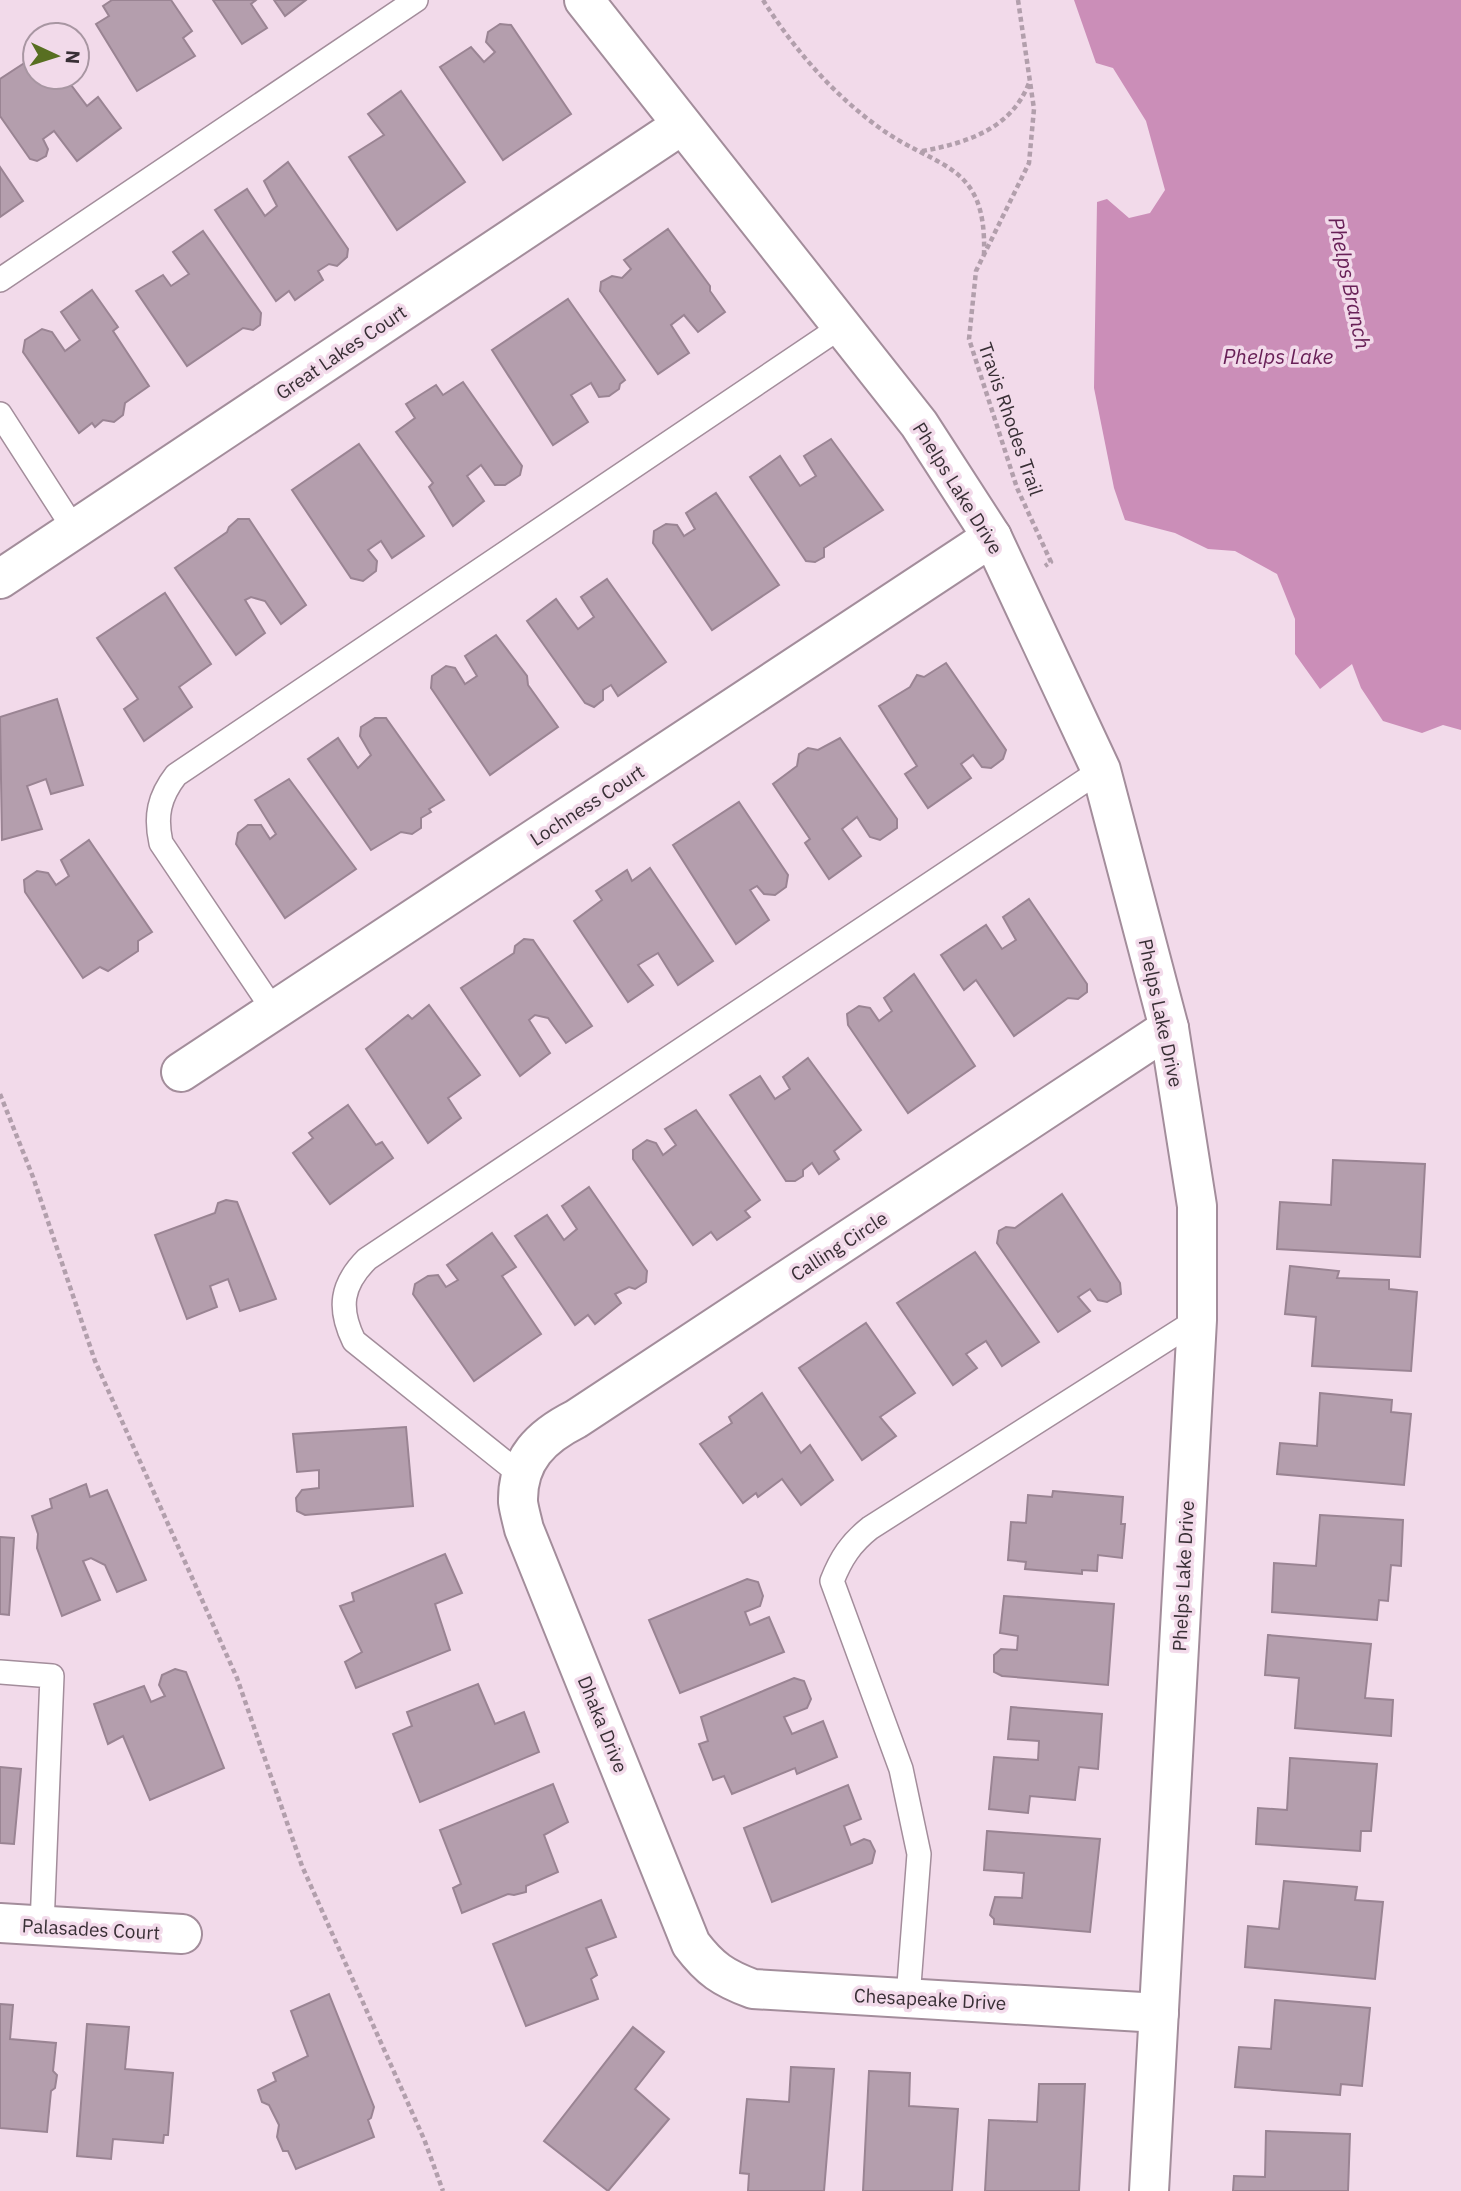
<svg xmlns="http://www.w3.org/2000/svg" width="1461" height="2191" font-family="'IBM Plex Sans',sans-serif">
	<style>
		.water { fill: #cb8eb8 }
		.building { fill: #b49ead; stroke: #9a8493; stroke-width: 2 }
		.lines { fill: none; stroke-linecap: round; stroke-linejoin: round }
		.service-casing { stroke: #a38d9b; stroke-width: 26 }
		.minor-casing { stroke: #a38d9b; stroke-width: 42 }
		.path { stroke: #b29fac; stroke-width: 4.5; stroke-dasharray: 5 3.5; stroke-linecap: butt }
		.service { stroke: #fff; stroke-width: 23 }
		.minor { stroke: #fff; stroke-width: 38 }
		.labels { text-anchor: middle; stroke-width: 7; stroke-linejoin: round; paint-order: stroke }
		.street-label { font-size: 19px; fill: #382f35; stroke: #f2daea }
		.water-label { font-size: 21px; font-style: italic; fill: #682057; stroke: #f2daea }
	</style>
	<rect width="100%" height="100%" fill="#f2daea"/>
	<polygon class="water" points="1074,0 1461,0 1461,730 1443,725 1422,733 1383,721 1361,688 1352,664 1320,689 1295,654 1295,619 1277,574 1235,551 1208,549 1175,533 1125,520 1114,488 1094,388 1097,202 1107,199 1129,218 1150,213 1165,190 1146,121 1113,68 1096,63"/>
	<g class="building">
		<polygon points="112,0 171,0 192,31 183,38 195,56 137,91 96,24 109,16 103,6"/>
		<polygon points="213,0 256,0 251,4 267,28 242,44"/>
		<polygon points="274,0 306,0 285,16"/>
		<polygon points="500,24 511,25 571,114 503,160 440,67 471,47 484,62 495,52 486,42 488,32"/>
		<polygon points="35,56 35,77 65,77 87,106 98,97 121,128 77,161 54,131 43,139 48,149 46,156 37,161 30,159 0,116 0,79"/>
		<polygon points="401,91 465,182 397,230 349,157 384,135 368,114"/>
		<polygon points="288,162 348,249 347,257 337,266 329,264 318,271 323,280 295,300 289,291 276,301 215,210 247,189 265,216 277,206 264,181"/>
		<polygon points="0,167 23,201 0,217"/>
		<polygon points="668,229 710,286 710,291 725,312 698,332 684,315 671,325 689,353 658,374 600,291 601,282 612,276 622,278 631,269 624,260"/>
		<polygon points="203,231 261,313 260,325 253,330 243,328 187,366 136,291 163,275 171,286 189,274 173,252"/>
		<polygon points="92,290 118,327 113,331 149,386 125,403 123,415 114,422 103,420 95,427 92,423 79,433 23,352 25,340 42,329 52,332 65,351 80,340 61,312"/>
		<polygon points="568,299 625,380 620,384 619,389 609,396 599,397 591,383 571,395 588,422 553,445 492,350"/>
		<polygon points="463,382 522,466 520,475 505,485 495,485 481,465 467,476 484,501 453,526 429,487 433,483 396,432 415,418 406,404 436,385 443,395"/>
		<polygon points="831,439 883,510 824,548 824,557 815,562 806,561 750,477 780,456 800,486 816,476 804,456"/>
		<polygon points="359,444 424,536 392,558 381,541 368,550 377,561 376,571 363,581 351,578 292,490"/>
		<polygon points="716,493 779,585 712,630 653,543 654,531 666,524 677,525 684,536 695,529 686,513"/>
		<polygon points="238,519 249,519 306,605 281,624 265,601 251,597 245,600 265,633 236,655 175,568 227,532 229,527"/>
		<polygon points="607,579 666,662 618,696 611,685 603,690 603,700 594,707 585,703 527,621 556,599 578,629 594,617 581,597"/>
		<polygon points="165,593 211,664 179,687 192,707 144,741 124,709 138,699 97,638"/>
		<polygon points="496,635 527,676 528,685 558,727 490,775 431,688 432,676 446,666 455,668 465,684 477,676 465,656"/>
		<polygon points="946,663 1006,750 1003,759 991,768 982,767 973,755 961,764 971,778 928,808 905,774 917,766 879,706 910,687 917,675 924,677"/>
		<polygon points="57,699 83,785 51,794 46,779 27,786 42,829 2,840 0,717"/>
		<polygon points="375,718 386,718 444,800 429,809 431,812 421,818 421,828 412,834 401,832 371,850 308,759 338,738 358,768 371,755 360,736 361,727"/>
		<polygon points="840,738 897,819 897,828 880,840 870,837 857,817 842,829 861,856 829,879 805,843 810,839 773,784 797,766 799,754 808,748 818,750"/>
		<polygon points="289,779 356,869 285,918 236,844 238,833 248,825 261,825 270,839 276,834 255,800"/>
		<polygon points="739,802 788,875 786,887 775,895 764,894 757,886 750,890 769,920 736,944 673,845"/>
		<polygon points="89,840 152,932 138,941 138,951 108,971 100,967 83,978 25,892 24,880 37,871 48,873 56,885 69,876 61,860"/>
		<polygon points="650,868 713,961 678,985 658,953 638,965 653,985 628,1002 574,921 602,900 596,891 627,870 632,881"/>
		<polygon points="1029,899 1087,984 1087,992 1078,999 1068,998 1014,1036 976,980 964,990 941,955 986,925 1002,949 1016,940 1003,917"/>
		<polygon points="524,939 533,940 592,1026 566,1043 548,1018 535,1015 529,1020 550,1053 520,1076 461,988 514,953 515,946"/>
		<polygon points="914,974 975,1066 908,1113 848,1025 847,1014 859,1006 870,1008 879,1021 892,1011 884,998"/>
		<polygon points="429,1005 480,1075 448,1098 461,1118 428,1143 366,1049 408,1015 412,1019"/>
		<polygon points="808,1058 861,1130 834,1151 839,1159 819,1174 812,1163 803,1170 803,1176 795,1181 786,1181 730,1095 760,1076 775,1099 790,1089 783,1077"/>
		<polygon points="348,1105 376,1145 382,1142 393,1158 330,1204 293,1153 313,1138 309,1133"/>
		<polygon points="696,1110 760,1200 745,1211 750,1217 717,1240 711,1232 693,1245 633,1159 633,1150 647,1140 656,1143 663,1155 676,1145 665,1129"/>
		<polygon points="1333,1160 1425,1164 1420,1257 1277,1249 1280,1202 1331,1205"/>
		<polygon points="589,1187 647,1271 646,1282 635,1289 629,1287 615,1294 621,1303 595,1324 588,1315 575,1325 515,1236 547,1215 564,1240 577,1229 562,1206"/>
		<polygon points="1062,1194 1120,1283 1121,1294 1107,1302 1098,1300 1090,1289 1078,1297 1090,1311 1058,1332 997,1243 999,1231 1006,1227 1015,1228"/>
		<polygon points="226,1200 237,1202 276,1299 240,1311 228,1279 210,1286 217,1307 187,1319 155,1235 215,1213 218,1203"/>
		<polygon points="492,1233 516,1267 502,1276 541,1334 474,1381 413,1294 415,1284 428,1276 438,1275 446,1287 458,1280 447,1265"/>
		<polygon points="975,1252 1039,1342 1002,1366 986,1341 966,1354 977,1368 953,1385 897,1303"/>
		<polygon points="1290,1266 1339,1271 1337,1278 1389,1280 1389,1289 1417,1292 1411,1371 1312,1366 1316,1317 1285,1314"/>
		<polygon points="866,1323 915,1393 880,1417 896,1436 862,1460 799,1368"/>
		<polygon points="762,1393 801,1453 810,1445 833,1480 801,1505 782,1479 758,1497 756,1493 743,1503 700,1444 732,1423 729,1417"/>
		<polygon points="1320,1393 1392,1400 1391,1412 1411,1414 1404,1485 1277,1474 1280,1443 1317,1446"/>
		<polygon points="406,1427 413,1506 305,1515 297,1511 296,1498 302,1490 319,1488 319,1470 297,1472 293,1434"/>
		<polygon points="86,1484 90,1497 107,1490 146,1580 117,1592 105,1565 91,1558 83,1561 100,1600 62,1616 37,1548 38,1534 32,1516 52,1508 50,1499"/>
		<polygon points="1053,1491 1123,1497 1121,1524 1125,1524 1122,1558 1098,1555 1097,1571 1082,1570 1082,1574 1025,1569 1026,1562 1008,1560 1011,1522 1026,1523 1028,1495 1052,1497"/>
		<polygon points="1320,1515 1403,1520 1401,1566 1391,1565 1388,1601 1379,1600 1377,1620 1272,1612 1274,1563 1316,1566"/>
		<polygon points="0,1537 14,1538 9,1615 0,1614"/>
		<polygon points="445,1554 462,1593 435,1604 450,1650 356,1688 345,1662 362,1652 340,1606 354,1601 352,1593"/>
		<polygon points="747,1579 758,1582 763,1596 760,1606 745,1612 750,1625 769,1617 784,1652 680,1693 649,1620"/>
		<polygon points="1004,1596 1114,1604 1108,1685 1002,1676 994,1672 994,1655 1001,1649 1017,1650 1018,1636 1000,1633"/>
		<polygon points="1268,1635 1371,1644 1365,1698 1393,1700 1391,1736 1295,1728 1299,1678 1265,1675"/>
		<polygon points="175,1669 186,1672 224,1768 150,1800 123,1736 108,1744 94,1704 144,1686 151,1702 165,1696 159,1685 162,1675"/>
		<polygon points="794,1678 804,1681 811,1699 807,1708 784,1717 792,1734 823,1721 837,1757 797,1774 795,1768 732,1794 724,1776 713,1780 699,1744 708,1741 701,1717"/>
		<polygon points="478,1684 495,1724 524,1712 539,1752 420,1802 393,1734 412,1726 407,1712"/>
		<polygon points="1011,1707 1102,1714 1098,1769 1079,1767 1075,1800 1030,1796 1028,1813 989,1809 994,1757 1038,1760 1039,1741 1008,1739"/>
		<polygon points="1290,1758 1377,1764 1371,1831 1361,1831 1360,1851 1256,1844 1258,1808 1287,1810"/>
		<polygon points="0,1767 21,1769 14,1844 0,1843"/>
		<polygon points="553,1784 568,1822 544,1835 558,1872 526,1886 526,1892 514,1895 508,1894 462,1913 453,1888 461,1884 440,1830"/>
		<polygon points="848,1785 861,1819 844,1826 851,1845 864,1839 870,1841 875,1851 872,1863 772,1902 744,1828"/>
		<polygon points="987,1831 1100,1839 1090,1932 994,1924 994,1919 990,1915 995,1897 1022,1898 1024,1873 984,1870"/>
		<polygon points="1284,1881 1357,1887 1355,1900 1383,1902 1375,1979 1245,1967 1248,1926 1279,1929"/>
		<polygon points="601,1900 616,1937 586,1948 597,1975 591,1979 598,1999 526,2026 493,1944"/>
		<polygon points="329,1994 374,2107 371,2118 368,2120 374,2137 296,2169 288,2151 283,2151 277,2137 279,2125 269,2105 262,2102 258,2090 276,2081 273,2073 308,2056 291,2011"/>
		<polygon points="1275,2000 1370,2008 1362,2086 1341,2084 1340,2095 1235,2087 1239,2047 1271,2049"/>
		<polygon points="0,2004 13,2005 10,2039 56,2043 53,2071 57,2075 55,2088 51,2091 47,2132 0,2128"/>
		<polygon points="87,2024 129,2027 125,2069 173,2073 168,2135 164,2135 163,2143 113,2139 111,2159 77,2156"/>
		<polygon points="633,2027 664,2052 635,2089 669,2119 608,2191 544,2141"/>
		<polygon points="791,2067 834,2069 824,2191 748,2191 749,2174 740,2173 747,2099 789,2102"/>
		<polygon points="869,2071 910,2073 909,2106 958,2109 952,2191 863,2191"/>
		<polygon points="1039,2084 1085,2084 1079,2191 985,2191 989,2120 1037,2122"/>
		<polygon points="1266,2131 1350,2134 1348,2191 1233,2191 1234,2176 1265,2177"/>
	</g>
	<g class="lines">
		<defs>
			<g id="service">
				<polyline points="0,280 416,0"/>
				<polyline points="0,414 74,529"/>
				<path d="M274,1011l-113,-168c-6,-27 -2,-46 15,-68l666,-449"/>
				<path d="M521,1475l-167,-134c-16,-33 -13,-56 13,-82l734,-489"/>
				<polyline points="0,1672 52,1676 42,1926"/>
				<path d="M908,1998l11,-144 -18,-85 -69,-188c9,-23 19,-38 38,-53l327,-208"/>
			</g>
			<g id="minor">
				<polyline points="584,0 919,424 992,537 1101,770 1169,1028 1197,1206 1197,1320 1149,2191"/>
				<polyline points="0,579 682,125"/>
				<polyline points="181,1072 992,537"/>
				<polyline points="0,1923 182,1934"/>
				<path d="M1159,2013l-406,-24c-30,-11 -43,-20 -62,-45l-167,-415c-2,-9 -5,-19 -6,-27 -1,-43 24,-66 58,-83l593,-391"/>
			</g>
		</defs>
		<use href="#service" class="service-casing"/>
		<use href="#minor" class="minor-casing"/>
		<g class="path">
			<path d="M763,0c30,48 69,93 114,126 59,44 110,34 107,128"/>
			<polyline points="1018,0 1034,109 1029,163 976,271 969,339 1017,488 1051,562 1045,566"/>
			<path d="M922,151c45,-8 89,-22 107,-68"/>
			<polyline points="0,1094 33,1177 95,1361 237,1678 302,1866 424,2139 443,2191"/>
		</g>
		<use href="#service" class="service"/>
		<use href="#minor" class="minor"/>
	</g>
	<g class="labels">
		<g class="street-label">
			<text transform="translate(341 352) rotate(-34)" y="7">Great Lakes Court</text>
			<text transform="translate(1011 419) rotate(71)" y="7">Travis Rhodes Trail</text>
			<text transform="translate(958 488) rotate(58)" y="7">Phelps Lake Drive</text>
			<text transform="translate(587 805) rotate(-33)" y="7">Lochness Court</text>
			<text transform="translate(1161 1013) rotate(78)" y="7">Phelps Lake Drive</text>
			<text transform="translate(839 1246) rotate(-33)" y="7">Calling Circle</text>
			<text transform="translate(1183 1576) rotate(-87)" y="7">Phelps Lake Drive</text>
			<text transform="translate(603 1724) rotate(68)" y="7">Dhaka Drive</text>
			<text transform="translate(91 1929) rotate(3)" y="7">Palasades Court</text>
			<text transform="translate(930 1999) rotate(3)" y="7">Chesapeake Drive</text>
		</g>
		<g class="water-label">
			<text transform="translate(1349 283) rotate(78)" y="7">Phelps Branch</text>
			<text x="1278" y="364">Phelps Lake</text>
		</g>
	</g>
	<g transform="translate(56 56) rotate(94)"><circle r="33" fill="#f2daea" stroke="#a896a2" stroke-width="2"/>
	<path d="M0-5L12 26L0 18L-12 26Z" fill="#586f21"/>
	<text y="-10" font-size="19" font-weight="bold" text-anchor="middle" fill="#382f35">N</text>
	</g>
</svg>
